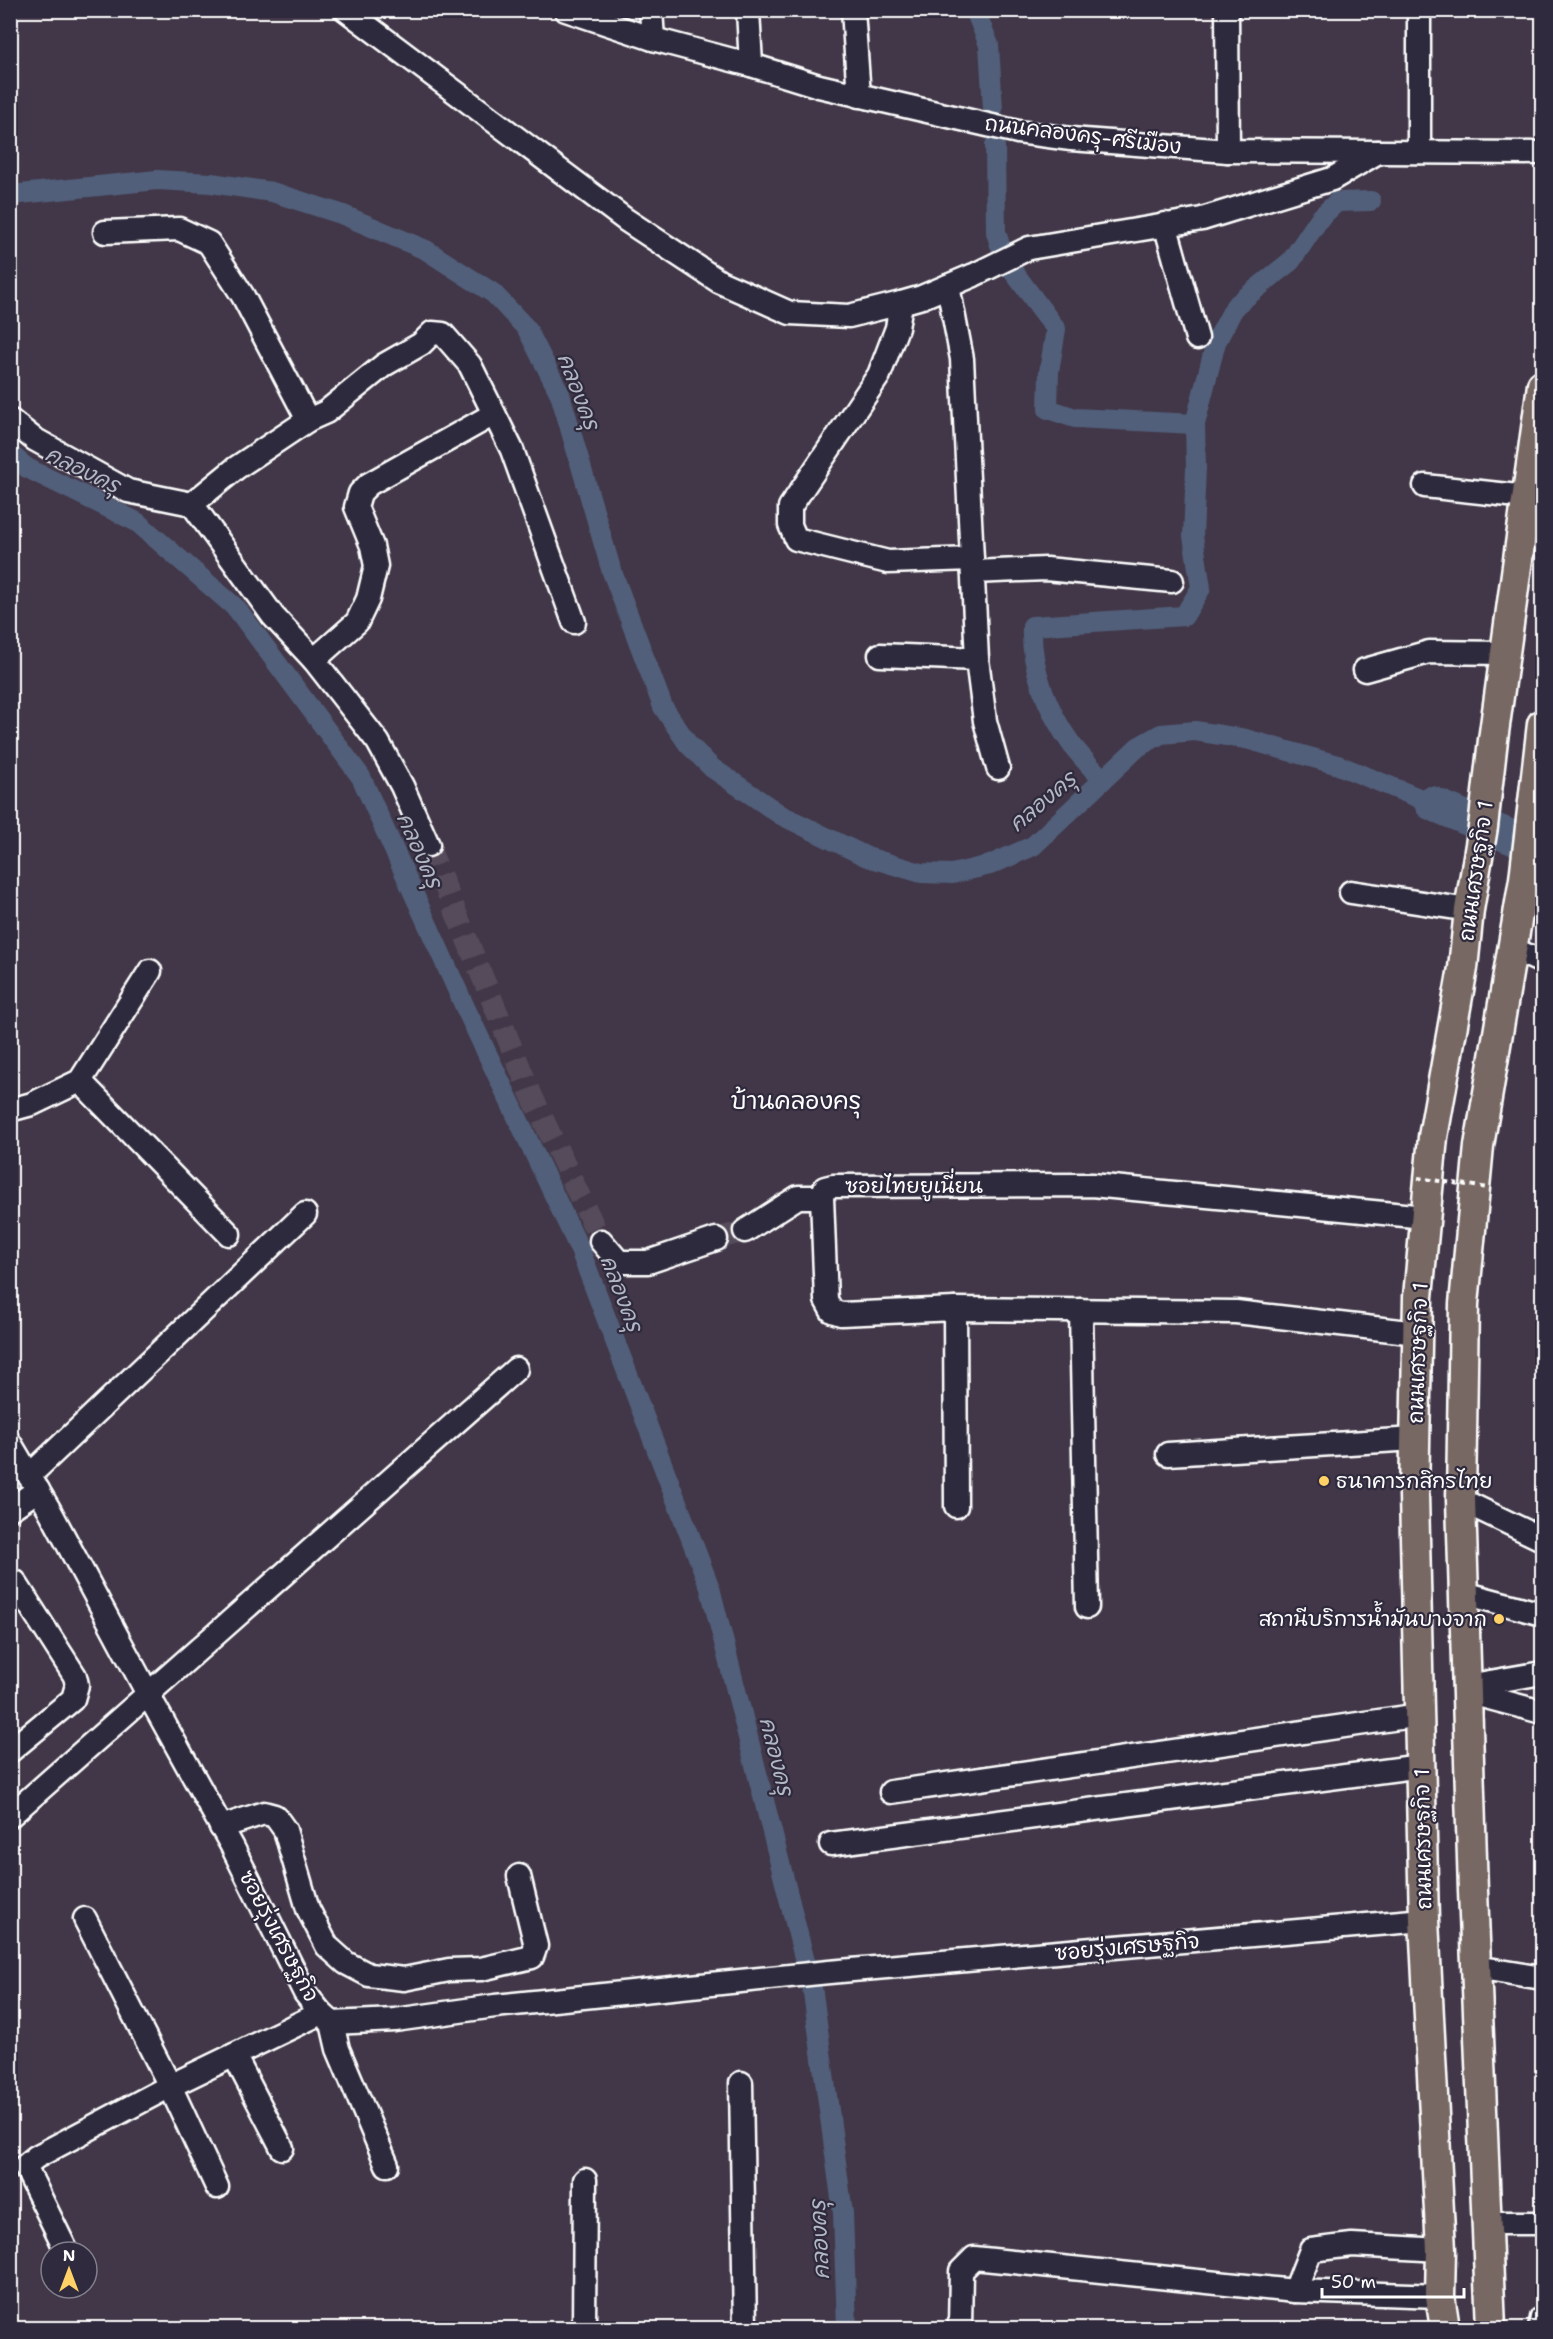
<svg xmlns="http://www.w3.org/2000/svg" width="1553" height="2339" font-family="'Shantell Sans','Playpen Sans Thai',sans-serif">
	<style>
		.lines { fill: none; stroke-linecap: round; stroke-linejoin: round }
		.canal { stroke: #515e7a; stroke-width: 20 }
		.river { stroke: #515e7a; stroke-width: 34 }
		.minor-tunnel { stroke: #554b5a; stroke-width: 22; stroke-dasharray: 22 11; stroke-linecap: butt }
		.minor-casing { stroke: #fff; stroke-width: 27 }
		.major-casing { stroke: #fff; stroke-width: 33 }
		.minor { stroke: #2f2a3d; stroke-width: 22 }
		.major { stroke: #776864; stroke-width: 28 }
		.path-bridge { stroke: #fff; stroke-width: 4; stroke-dasharray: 4.5 4.5; stroke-linecap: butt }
		.poi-dot { fill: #ffd166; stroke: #2f2a3d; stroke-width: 2 }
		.labels { text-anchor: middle; stroke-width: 4.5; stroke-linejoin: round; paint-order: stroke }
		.street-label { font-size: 21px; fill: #fff; stroke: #2f2a3d }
		.poi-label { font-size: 21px; fill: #fff; stroke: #2f2a3d; text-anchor: start }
		.water-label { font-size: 22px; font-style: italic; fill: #b1b7c3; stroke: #2f2a3d }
		.quarter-label { font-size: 24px; fill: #fff; stroke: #2f2a3d }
	</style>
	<rect width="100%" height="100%" fill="#423748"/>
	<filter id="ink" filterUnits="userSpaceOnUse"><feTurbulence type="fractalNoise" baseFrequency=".0167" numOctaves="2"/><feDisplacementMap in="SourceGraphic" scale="12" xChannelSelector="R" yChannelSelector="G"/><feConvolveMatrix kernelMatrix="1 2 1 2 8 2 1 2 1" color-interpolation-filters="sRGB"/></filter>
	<g filter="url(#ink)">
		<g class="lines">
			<g class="canal">
				<polyline points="975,10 989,45 993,109"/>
				<polyline points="995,145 996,232 1000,245"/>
				<polyline points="10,195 157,180 211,183 272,192 341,214 426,250 493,293 527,329 560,394 611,569 663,707 688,744 712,768 781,815 867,857 921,873 952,874 990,865 1033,846 1138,747 1161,734 1195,731 1246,739 1338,765 1431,803"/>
				<polyline points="1007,263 1056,329 1049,372 1048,409 1075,418 1195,424"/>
				<polyline points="10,454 27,468 137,522 237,609 361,777 464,1005 580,1250 710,1588 813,1993 843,2213 847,2328"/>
				<path d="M1103,780c-10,-11 -22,-23 -31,-35 -24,-33 -42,-78 -40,-119l152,-10 17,-28 -8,-52 3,-68 -1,-44 21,-82 19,-36 56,-45 29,-43 17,-16 34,-1"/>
			</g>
			<polyline class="river" points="1431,803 1537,848"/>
			<g class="minor-tunnel">
				<polyline points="428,845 530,1092 601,1241"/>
				<polyline points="716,1239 745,1231"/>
			</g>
			<defs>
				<g id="minor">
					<polyline points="346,10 626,220 720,282 790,313 849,316 901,303 922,297 974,275 1029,248 1202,219 1332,179 1378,152"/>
					<polyline points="566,10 653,39 751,65 819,86 1018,132 1071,139 1228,151 1542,153"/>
					<polyline points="651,10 653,39"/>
					<polyline points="748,10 751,65"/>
					<polyline points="853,10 859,96"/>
					<polyline points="1227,10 1228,151"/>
					<polyline points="1419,152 1419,10"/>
					<polyline points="1165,224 1197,338"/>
					<polyline points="105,232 179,229 209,243 243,296 308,420"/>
					<polyline points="948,286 962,359 977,659 985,721 998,768"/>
					<polyline points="901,303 897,328 879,375 790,507 790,525 796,539 888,562 972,559"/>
					<polyline points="10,420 34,439 128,491 192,504 236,468 308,420 326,412 384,365 421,344 432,333 443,334 470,365 512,450 574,622"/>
					<polyline points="1425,486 1527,497"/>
					<polyline points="192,504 273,616 314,660 378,742 402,786 428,845"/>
					<polyline points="973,572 1046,569 1172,581"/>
					<polyline points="880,655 977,659"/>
					<polyline points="314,660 357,622 368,599 376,566 372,546 356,507 360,493 369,484 494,414"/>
					<polyline points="1365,670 1429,652 1505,653"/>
					<polyline points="1351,892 1469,910"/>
					<polyline points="1513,949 1542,962"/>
					<polyline points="80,1081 229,1234"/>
					<polyline points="10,1110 32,1104 80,1081 150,971"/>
					<polyline points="745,1231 798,1197 822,1197"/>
					<polyline points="601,1241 619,1262 648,1262 716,1239"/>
					<polyline points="955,1309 956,1506"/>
					<polyline points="1081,1310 1087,1607"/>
					<polyline points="1417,1333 1236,1312 955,1309 841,1314 832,1311 826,1300 822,1197 825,1188 833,1186 1092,1185 1425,1217"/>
					<polyline points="10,1443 49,1509 149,1696 232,1846 305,1993 321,2013 332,2023 395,2020 495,2006 829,1972 1424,1920"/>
					<polyline points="1168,1454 1415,1439"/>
					<polyline points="29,1476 305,1214"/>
					<polyline points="1461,1500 1542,1539"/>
					<polyline points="10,1509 38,1490"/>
					<polyline points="1464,1593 1542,1614"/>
					<polyline points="1467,1686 1542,1673"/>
					<polyline points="1467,1692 1542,1712"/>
					<polyline points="10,1751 73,1699 77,1685 75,1676 15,1582"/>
					<polyline points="891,1792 1420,1715"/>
					<polyline points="10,1816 516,1369"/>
					<polyline points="221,1827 264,1813 275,1816 285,1830 308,1909 327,1946 346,1963 369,1975 404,1979 449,1970 481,1969 532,1957 536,1946 519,1876"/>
					<polyline points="831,1844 1421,1766"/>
					<polyline points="85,1919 170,2086 217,2187"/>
					<polyline points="1476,1967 1542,1978"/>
					<polyline points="332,2023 338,2049 387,2165"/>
					<polyline points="234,2055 282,2148"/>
					<polyline points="741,2083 745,2328"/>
					<polyline points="1487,2223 1542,2223"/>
					<polyline points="67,2252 25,2166 36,2157 170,2086 321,2013"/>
					<polyline points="1295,2291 1311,2250 1352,2245 1441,2250"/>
					<polyline points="584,2328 585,2180"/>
					<polyline points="960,2328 961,2271 974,2258 1295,2291 1440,2296"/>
					<polyline points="1540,2328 1542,2318"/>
				</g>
				<g id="major">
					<polyline points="1445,2328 1440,2296 1441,2250 1424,1920 1414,1495 1418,1297 1433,1137 1463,968 1469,910 1483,827 1493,740 1542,385"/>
					<polyline points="1491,2328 1473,1891 1461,1500 1464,1304 1479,1146 1524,879 1542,724"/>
				</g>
			</defs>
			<use href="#minor" class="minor-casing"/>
			<use href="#major" class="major-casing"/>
			<use href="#minor" class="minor"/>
			<use href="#major" class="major"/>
			<polyline class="path-bridge" points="1418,1178 1489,1188"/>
		</g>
	</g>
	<g class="poi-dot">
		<circle cx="1324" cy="1481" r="6"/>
		<circle cx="1499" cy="1619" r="6"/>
	</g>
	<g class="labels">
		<g class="street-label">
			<text transform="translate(1083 135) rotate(7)" y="7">ถนนคลองครุ-ศรีเมือง</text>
			<text transform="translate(1476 871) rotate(-82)" y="7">ถนนเศรษฐกิจ 1</text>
			<text x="914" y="1193">ซอยไทยยูเนี่ยน</text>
			<text transform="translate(1418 1353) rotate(-88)" y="7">ถนนเศรษฐกิจ 1</text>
			<text transform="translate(1423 1839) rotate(-91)" y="7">ถนนเศรษฐกิจ 1</text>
			<text transform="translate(279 1936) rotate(62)" y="7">ซอยรุ่งเศรษฐกิจ</text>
			<text transform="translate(1127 1947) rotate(-5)" y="7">ซอยรุ่งเศรษฐกิจ</text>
		</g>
		<g class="poi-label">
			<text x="1336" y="1488">ธนาคารกสิกรไทย</text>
			<text x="1487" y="1626" text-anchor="end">สถานีบริการน้ำมันบางจาก</text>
		</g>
		<g class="water-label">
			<text transform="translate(579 391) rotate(69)" y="8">คลองครุ</text>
			<text transform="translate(83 469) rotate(26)" y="8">คลองครุ</text>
			<text transform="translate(1042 801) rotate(-40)" y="8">คลองครุ</text>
			<text transform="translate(420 850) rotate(66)" y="8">คลองครุ</text>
			<text transform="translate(622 1293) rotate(69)" y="8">คลองครุ</text>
			<text transform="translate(777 1756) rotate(76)" y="8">คลองครุ</text>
			<text transform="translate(819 2240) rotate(-93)" y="8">คลองครุ</text>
		</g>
		<g class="quarter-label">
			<text x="796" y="1109">บ้านคลองครุ</text>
		</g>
	</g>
	<rect width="1553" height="2339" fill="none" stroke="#2f2a3d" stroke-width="36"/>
	<rect x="18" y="18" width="1517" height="2303" fill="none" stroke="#fff" stroke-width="2" filter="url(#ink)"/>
	<g transform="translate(69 2270)"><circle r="28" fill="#2f2a3d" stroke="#827f8b" stroke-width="1.5"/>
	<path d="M0-4.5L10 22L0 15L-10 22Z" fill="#ffd166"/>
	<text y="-9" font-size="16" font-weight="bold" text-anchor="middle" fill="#ffffff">N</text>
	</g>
	<path d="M1322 2288v9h142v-9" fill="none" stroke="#ffffff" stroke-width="3"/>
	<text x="1331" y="2288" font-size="18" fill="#ffffff" stroke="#2f2a3d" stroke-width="4.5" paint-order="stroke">50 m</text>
</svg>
